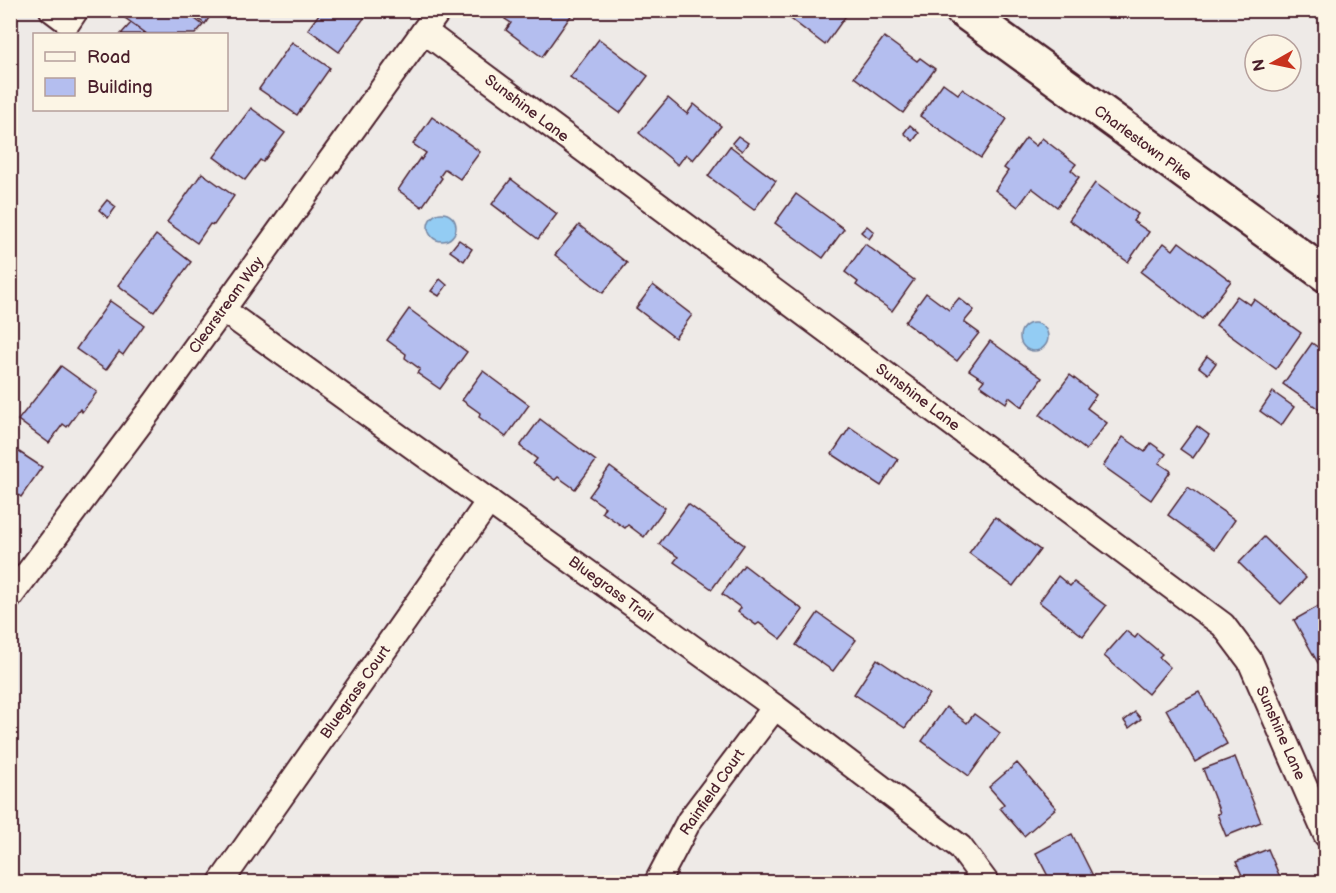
<svg xmlns="http://www.w3.org/2000/svg" width="1336" height="893" font-family="'Balsamiq Sans',sans-serif">
	<style>
		.water { fill: #93ccf3; stroke: #7687a3; stroke-width: 1.5 }
		.building { fill: #b4beef; stroke: #4a1f2b; stroke-width: 1.5 }
		.lines { fill: none; stroke-linecap: round; stroke-linejoin: round }
		.street-casing { stroke: #4a1f2b; stroke-width: 28 }
		.secondary-casing { stroke: #4a1f2b; stroke-width: 38 }
		.street { stroke: #fcf5e5; stroke-width: 24 }
		.secondary { stroke: #fcf5e5; stroke-width: 33 }
		.labels { text-anchor: middle; stroke-width: 6; stroke-linejoin: round; paint-order: stroke }
		.street-label { font-size: 15px; fill: #4a1f2b; stroke: #fcf5e5 }
	</style>
	<rect width="100%" height="100%" fill="#eeeae7"/>
	<filter id="ink" filterUnits="userSpaceOnUse"><feTurbulence type="fractalNoise" baseFrequency=".0167" numOctaves="2"/><feDisplacementMap in="SourceGraphic" scale="12" xChannelSelector="R" yChannelSelector="G"/><feConvolveMatrix kernelMatrix="1 2 1 2 8 2 1 2 1" color-interpolation-filters="sRGB"/></filter>
	<g filter="url(#ink)">
		<g class="water">
			<circle cx="442" cy="227" r="14"/>
			<circle cx="1034" cy="337" r="14"/>
		</g>
		<g class="building">
			<polygon points="124,10 183,10 203,25 195,34 147,34 121,15"/>
			<polygon points="186,10 214,10 205,24"/>
			<polygon points="322,10 370,10 339,52 308,29"/>
			<polygon points="511,10 575,10 542,57 506,30 511,23 505,19"/>
			<polygon points="779,10 850,10 825,45"/>
			<polygon points="131,23 146,34 121,34"/>
			<polygon points="884,37 917,61 920,58 935,69 903,113 854,77"/>
			<polygon points="599,39 648,76 620,113 570,77"/>
			<polygon points="292,42 330,68 297,115 259,89"/>
			<polygon points="943,83 958,94 962,89 1007,119 981,158 920,116"/>
			<polygon points="668,98 687,114 694,104 721,126 693,160 686,154 678,165 639,133"/>
			<polygon points="251,108 285,133 263,162 260,160 245,180 214,157"/>
			<polygon points="432,117 480,152 460,179 445,169 440,176 442,178 422,207 398,190 420,158 421,160 426,153 413,144"/>
			<polygon points="910,125 919,133 913,141 904,133"/>
			<polygon points="738,136 748,143 742,151 732,143"/>
			<polygon points="1026,138 1036,146 1042,138 1076,164 1071,170 1079,177 1057,207 1032,188 1018,207 995,190 1008,171 1004,168"/>
			<polygon points="730,146 776,181 754,210 708,176"/>
			<polygon points="202,173 234,196 214,225 210,224 197,243 167,222"/>
			<polygon points="511,179 557,214 538,239 492,204"/>
			<polygon points="1095,183 1138,214 1133,221 1149,232 1128,262 1069,220"/>
			<polygon points="796,194 844,229 823,258 775,223"/>
			<polygon points="107,200 116,207 108,218 99,210"/>
			<polygon points="579,225 627,263 603,293 555,255"/>
			<polygon points="867,226 874,232 869,239 861,232"/>
			<polygon points="156,235 191,262 154,312 118,285"/>
			<polygon points="459,240 472,249 464,261 450,251"/>
			<polygon points="1179,242 1231,281 1202,319 1141,272 1164,243 1173,250"/>
			<polygon points="865,244 914,280 892,311 856,285 858,282 845,272"/>
			<polygon points="440,279 447,285 439,296 431,291"/>
			<polygon points="653,285 692,315 675,338 636,308"/>
			<polygon points="926,293 949,310 959,298 974,310 964,322 979,333 957,361 905,322"/>
			<polygon points="1237,296 1250,305 1254,299 1301,333 1276,369 1216,325"/>
			<polygon points="110,301 144,325 123,355 119,352 106,370 76,349"/>
			<polygon points="409,309 467,352 440,389 417,373 420,369 405,358 406,354 387,340"/>
			<polygon points="990,341 1042,378 1022,407 1009,397 1006,403 980,385 984,380 969,370"/>
			<polygon points="1312,343 1326,353 1326,414 1283,384"/>
			<polygon points="1207,356 1216,363 1208,374 1199,367"/>
			<polygon points="61,366 97,392 82,412 80,409 67,427 63,424 49,443 18,420"/>
			<polygon points="483,371 529,405 506,437 479,417 480,413 462,400"/>
			<polygon points="1070,375 1096,395 1087,408 1107,423 1086,450 1040,415"/>
			<polygon points="1273,392 1294,407 1281,426 1260,411"/>
			<polygon points="540,419 596,461 575,489 558,477 555,480 533,464 537,459 520,446"/>
			<polygon points="1197,426 1209,435 1193,458 1180,449"/>
			<polygon points="850,427 898,460 881,486 832,454"/>
			<polygon points="1123,437 1145,452 1151,443 1166,454 1159,463 1171,471 1151,500 1103,466"/>
			<polygon points="10,446 42,467 21,497 17,494 10,503"/>
			<polygon points="610,467 665,508 644,537 628,525 625,528 602,512 605,507 589,496"/>
			<polygon points="1188,487 1235,520 1215,549 1168,515"/>
			<polygon points="688,504 744,545 712,589 674,562 678,557 659,544"/>
			<polygon points="995,517 1040,550 1013,586 969,553"/>
			<polygon points="1264,537 1306,578 1281,604 1239,563"/>
			<polygon points="744,565 803,610 781,639 759,623 756,625 738,612 741,608 722,594"/>
			<polygon points="1058,576 1070,586 1074,582 1106,606 1083,636 1039,602"/>
			<polygon points="1326,602 1326,659 1318,663 1294,620"/>
			<polygon points="818,613 856,640 833,671 796,645"/>
			<polygon points="1126,631 1135,638 1138,634 1162,654 1159,657 1170,667 1148,694 1104,656"/>
			<polygon points="877,659 929,694 905,728 854,694"/>
			<polygon points="1199,692 1227,744 1195,762 1166,709"/>
			<polygon points="946,707 967,723 974,714 1000,733 969,776 922,741"/>
			<polygon points="1135,712 1141,719 1129,728 1124,721"/>
			<polygon points="1235,757 1261,822 1226,836 1217,814 1220,813 1203,769"/>
			<polygon points="1017,763 1056,808 1024,836 1000,808 1004,804 989,787"/>
			<polygon points="1072,834 1096,882 1058,882 1056,879 1051,882 1036,853"/>
			<polygon points="1268,849 1282,882 1245,882 1236,862"/>
		</g>
		<g class="lines">
			<defs>
				<g id="street">
					<polyline points="52,10 68,22 76,10"/>
					<polyline points="424,31 1223,625 1250,661 1326,835"/>
					<polyline points="223,310 775,707 960,847 986,882"/>
					<polyline points="10,597 156,402 439,10"/>
					<polyline points="221,882 489,501"/>
					<polyline points="657,882 689,821 775,707"/>
				</g>
				<polyline id="secondary" points="962,10 1326,275"/>
			</defs>
			<use href="#street" class="street-casing"/>
			<use href="#secondary" class="secondary-casing"/>
			<use href="#street" class="street"/>
			<use href="#secondary" class="secondary"/>
		</g>
	</g>
	<g class="labels">
		<g class="street-label">
			<text transform="translate(527 108) rotate(37)" y="5">Sunshine Lane</text>
			<text transform="translate(1143 143) rotate(36)" y="5">Charlestown Pike</text>
			<text transform="translate(226 305) rotate(-54)" y="5">Clearstream Way</text>
			<text transform="translate(918 397) rotate(37)" y="5">Sunshine Lane</text>
			<text transform="translate(611 589) rotate(36)" y="5">Bluegrass Trail</text>
			<text transform="translate(355 692) rotate(-55)" y="5">Bluegrass Court</text>
			<text transform="translate(1281 733) rotate(66)" y="5">Sunshine Lane</text>
			<text transform="translate(712 792) rotate(-55)" y="5">Rainfield Court</text>
		</g>
	</g>
	<rect width="1336" height="893" fill="none" stroke="#fcf5e5" stroke-width="36"/>
	<rect x="18" y="18" width="1300" height="857" fill="none" stroke="#4a1f2b" stroke-width="2" filter="url(#ink)"/>
	<rect x="33" y="33" width="195" height="78" fill="#fcf5e5" stroke="#b59f9b" stroke-width="1.5"/>
	<rect x="45" y="52" width="30" height="9" fill="#fcf5e5" stroke="#b59f9b" stroke-width="1.5"/>
	<text x="87" y="63" font-size="18" fill="#4a1f2b">Road</text>
	<rect x="45" y="78" width="30" height="18" fill="#b4beef" stroke="#b59f9b" stroke-width="1.5"/>
	<text x="87" y="93" font-size="18" fill="#4a1f2b">Building</text>
	<g transform="translate(1273 63) rotate(261)"><circle r="28" fill="#fcf5e5" stroke="#b59f9b" stroke-width="1.5"/>
	<path d="M0-4.5L10 22L0 15L-10 22Z" fill="#c8321e"/>
	<text y="-9" font-size="16" font-weight="bold" text-anchor="middle" fill="#4a1f2b">N</text>
	</g>
</svg>
